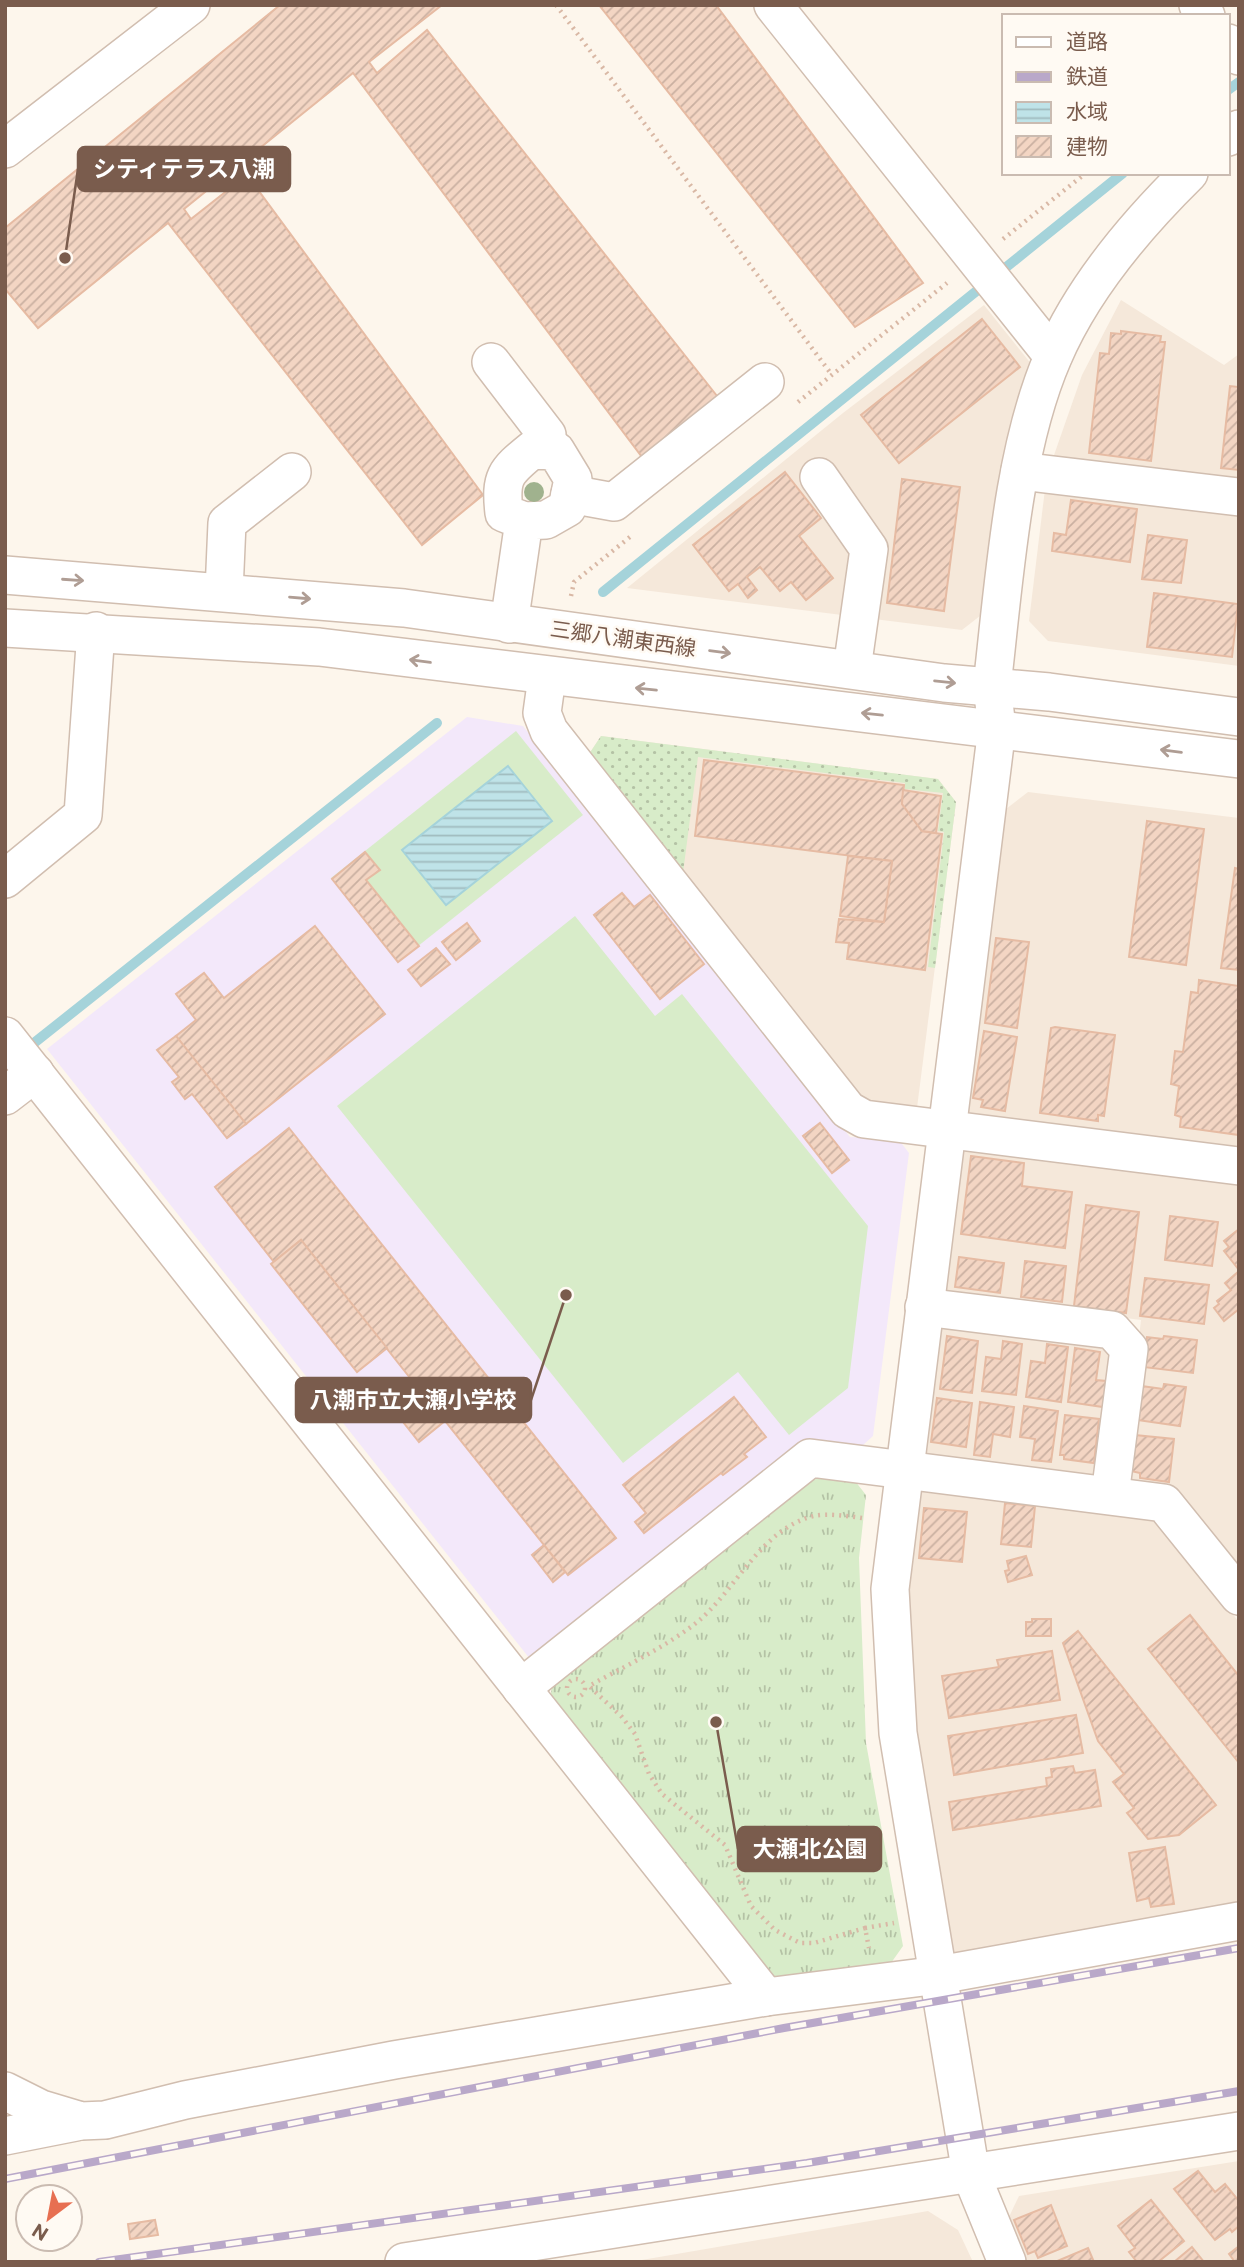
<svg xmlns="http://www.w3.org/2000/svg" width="1244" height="2267" font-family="Commissioner,'Noto Sans JP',sans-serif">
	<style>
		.residential { fill: #f5e8da }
		.education { fill: #f3e8fa }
		.grass { fill: url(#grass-tufts) }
		.garden { fill: url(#garden-dots) }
		.pitch { fill: #d8ecc9 }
		.water { fill: url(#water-rules); stroke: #a5d3da; stroke-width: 2 }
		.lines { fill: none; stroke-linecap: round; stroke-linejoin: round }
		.stream { stroke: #a5d3da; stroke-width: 10 }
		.building { fill: url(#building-hatch); stroke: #e6bba3; stroke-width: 2 }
		.minor-casing { stroke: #d1beb0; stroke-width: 40 }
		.path { stroke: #d9b8a5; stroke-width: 4.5; stroke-dasharray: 2 5; stroke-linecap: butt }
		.minor { stroke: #fff; stroke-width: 37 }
		.rail-casing { stroke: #b9a8c9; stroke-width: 8 }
		.rail { stroke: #fffaf3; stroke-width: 5; stroke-dasharray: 16; stroke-linecap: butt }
		.tree { fill: #a0b28e }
		.oneway { stroke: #af9d94 }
		.labels { text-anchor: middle; stroke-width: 5; stroke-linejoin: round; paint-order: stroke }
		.street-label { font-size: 21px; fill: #7a5c4d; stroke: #fffaf3 }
		.leader { fill: none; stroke: #7a5c4d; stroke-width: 2.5 }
		.callout-dot { fill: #7a5c4d; stroke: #fffaf3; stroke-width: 2.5 }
		.callout { fill: #7a5c4d; stroke: #7a5c4d; stroke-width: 2.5 }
		.callout-label { font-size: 23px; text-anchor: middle; font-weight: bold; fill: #fff }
	</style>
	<defs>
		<pattern id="grass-tufts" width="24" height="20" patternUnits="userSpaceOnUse" patternTransform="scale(1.75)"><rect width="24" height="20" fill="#d8ecc9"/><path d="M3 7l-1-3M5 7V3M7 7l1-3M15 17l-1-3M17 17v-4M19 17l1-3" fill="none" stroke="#b4c2a5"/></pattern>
		<pattern id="garden-dots" width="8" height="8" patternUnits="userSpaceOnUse" patternTransform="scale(1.75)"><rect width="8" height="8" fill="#d8ecc9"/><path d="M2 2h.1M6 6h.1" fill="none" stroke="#b4c2a5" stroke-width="1.8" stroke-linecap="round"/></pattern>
		<pattern id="water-rules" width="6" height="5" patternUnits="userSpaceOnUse" patternTransform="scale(1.75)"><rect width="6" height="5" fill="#bfe3e8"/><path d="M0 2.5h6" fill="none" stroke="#a0bbbe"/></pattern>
		<pattern id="building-hatch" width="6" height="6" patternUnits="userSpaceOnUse" patternTransform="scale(1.75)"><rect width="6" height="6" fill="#f3d5c3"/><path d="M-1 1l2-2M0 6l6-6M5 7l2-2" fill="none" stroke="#cab0a1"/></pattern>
	</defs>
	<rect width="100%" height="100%" fill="#fdf6ec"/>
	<g class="residential">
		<polygon points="1121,300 1224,365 1239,354 1239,481 1053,458 1082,375"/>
		<polygon points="984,305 1032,365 985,612 962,630 627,588 843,413"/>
		<polygon points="1045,489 1239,513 1239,666 1048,641 1029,621"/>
		<polygon points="601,736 938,779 956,802 917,1108 863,1101 589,754"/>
		<polygon points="1028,792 1239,818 1239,1152 968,1117 1006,809"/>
		<polygon points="964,1146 1239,1181 1239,1571 1122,1483 1141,1320 945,1295"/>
		<polygon points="943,1319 1106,1340 1117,1355 1101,1480 926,1458"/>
		<polygon points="922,1487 1155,1517 1239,1622 1239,1905 951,1954 913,1734 907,1610"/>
		<polygon points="1239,2161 1239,2262 1026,2262 1007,2221 1019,2196"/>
		<polygon points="928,2211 958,2230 973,2262 630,2262"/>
	</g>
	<polygon class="education" points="467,717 523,726 850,1137 899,1140 909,1153 873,1436 862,1446 804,1439 530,1659 47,1049"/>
	<polygon class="grass" points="822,1477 855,1481 866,1495 859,1558 866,1743 903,1946 891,1963 782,1980 764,1970 550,1701 552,1686 805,1483"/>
	<polygon class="garden" points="601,736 938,779 956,802 935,968 928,967 944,832 938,831 943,793 905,789 905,783 698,757 683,873 589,754"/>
	<g class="pitch">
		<polygon points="516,731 583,815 398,962 331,878"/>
		<polygon points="575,916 655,1016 682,994 868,1226 848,1388 789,1435 738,1372 623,1463 337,1106"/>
	</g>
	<polygon class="water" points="508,766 552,821 446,905 402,850"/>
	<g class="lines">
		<g class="stream">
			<polyline points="1228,90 1239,82"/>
			<polyline points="603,592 1123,173"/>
			<polyline points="5,1066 437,723"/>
		</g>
	</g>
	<g class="building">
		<polygon points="280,5 442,5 369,62 377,73 427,30 721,401 645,461 353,73 184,209 191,219 247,175 483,495 422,545 168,223 38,328 5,289 5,228"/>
		<polygon points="599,5 716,5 923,283 855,327"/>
		<polygon points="982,319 1020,367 899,463 861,415"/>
		<polygon points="1121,331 1161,336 1160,342 1165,342 1151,461 1089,453 1100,353 1109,354 1111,333 1121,334"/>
		<polygon points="1239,382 1239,470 1221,468 1230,386 1238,387"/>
		<polygon points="785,472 821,518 799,536 833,578 806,600 791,582 780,591 760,567 747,577 757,590 748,598 738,584 729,591 693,545"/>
		<polygon points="902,479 960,487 944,611 887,603"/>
		<polygon points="1071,500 1137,509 1130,562 1052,551 1054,533 1066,535"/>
		<polygon points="1148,535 1187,540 1181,583 1142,579"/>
		<polygon points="1154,593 1238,604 1232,657 1147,647"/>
		<polygon points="704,760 904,785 902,804 922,831 942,834 925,970 847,959 849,943 836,942 839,919 884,922 892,861 695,836"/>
		<polygon points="903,790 941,796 936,833 922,831 902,804"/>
		<polygon points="1147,821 1204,829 1186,965 1129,957"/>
		<polygon points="365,852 380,870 366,880 419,946 398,962 332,879"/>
		<polygon points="848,856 892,861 884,922 840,916"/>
		<polygon points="1235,868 1239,869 1239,970 1221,968"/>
		<polygon points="622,893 634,907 650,895 704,964 660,999 594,915"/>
		<polygon points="467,923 480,941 456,960 442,942"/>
		<polygon points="315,926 385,1014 246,1124 176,1036 196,1020 176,994 204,973 224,998"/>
		<polygon points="996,938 1029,942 1017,1028 985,1023"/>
		<polygon points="436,948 450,964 421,986 408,970"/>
		<polygon points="1199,980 1239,986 1239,1135 1180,1127 1181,1117 1175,1115 1179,1086 1171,1084 1175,1051 1183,1052 1191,992 1198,993"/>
		<polygon points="1055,1027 1115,1035 1104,1116 1098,1115 1098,1121 1040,1113 1051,1028"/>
		<polygon points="984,1031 1017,1037 1005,1111 981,1107 983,1100 973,1098"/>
		<polygon points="176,1036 246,1124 227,1138 192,1094 185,1099 172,1082 179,1077 157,1050"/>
		<polygon points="820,1123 849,1160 832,1173 803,1136"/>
		<polygon points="289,1128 616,1538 568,1575 445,1421 419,1442 388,1403 414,1383 301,1240 274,1262 215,1187"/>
		<polygon points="971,1156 1024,1163 1022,1186 1072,1192 1065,1248 961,1234"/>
		<polygon points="1086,1205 1139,1212 1126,1313 1074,1306"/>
		<polygon points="1170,1216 1218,1222 1212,1266 1165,1260"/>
		<polygon points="1239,1229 1239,1270 1224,1251 1229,1247 1224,1241"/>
		<polygon points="301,1240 387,1348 357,1372 271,1264"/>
		<polygon points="959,1257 1004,1263 1000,1293 955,1287"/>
		<polygon points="1025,1261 1066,1266 1062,1302 1021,1297"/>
		<polygon points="1239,1271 1239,1309 1224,1321 1214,1308 1219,1304 1217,1301 1231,1290 1225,1283"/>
		<polygon points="1145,1278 1209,1285 1204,1324 1140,1316"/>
		<polygon points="947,1336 978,1341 972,1393 940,1389"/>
		<polygon points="1164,1336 1197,1340 1193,1373 1143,1367 1147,1337 1163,1339"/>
		<polygon points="1003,1341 1022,1344 1016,1395 982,1391 986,1357 1001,1359"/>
		<polygon points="1047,1344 1068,1347 1061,1402 1026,1397 1031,1361 1045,1363"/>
		<polygon points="1075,1348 1100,1352 1096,1380 1106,1381 1103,1407 1068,1402"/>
		<polygon points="1164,1384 1186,1387 1180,1426 1137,1420 1141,1386 1163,1389"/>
		<polygon points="734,1397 766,1437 744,1454 747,1457 723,1475 721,1473 644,1533 635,1522 646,1513 623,1485"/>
		<polygon points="937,1398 972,1403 966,1447 931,1442"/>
		<polygon points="980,1402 1014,1407 1010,1437 993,1434 990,1457 974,1455"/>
		<polygon points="1024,1406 1058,1411 1051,1462 1032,1460 1035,1439 1020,1437"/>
		<polygon points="1065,1415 1099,1419 1094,1463 1064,1459 1064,1455 1060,1455"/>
		<polygon points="1135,1435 1174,1439 1169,1482 1140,1478 1140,1473 1131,1471"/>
		<polygon points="1005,1503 1035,1506 1031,1547 1001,1544"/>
		<polygon points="924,1508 967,1512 962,1562 919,1558"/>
		<polygon points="544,1545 565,1572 553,1582 532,1555"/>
		<polygon points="1026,1556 1032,1575 1008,1582 1005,1571 1009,1570 1007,1561"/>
		<polygon points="1190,1615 1239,1676 1239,1763 1148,1649"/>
		<polygon points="1032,1619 1051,1619 1051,1636 1026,1636 1026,1622 1032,1622"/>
		<polygon points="1078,1631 1216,1805 1179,1835 1148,1839 1127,1813 1134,1808 1113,1782 1124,1774 1098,1741 1063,1643"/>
		<polygon points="1052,1651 1060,1700 949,1718 942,1676 999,1667 997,1660"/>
		<polygon points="1076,1715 1083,1753 954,1775 948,1736"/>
		<polygon points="1073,1766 1075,1773 1095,1770 1101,1806 953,1830 949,1802 1047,1786 1046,1778 1052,1777 1051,1769"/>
		<polygon points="1165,1847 1174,1904 1151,1907 1149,1898 1137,1901 1129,1853"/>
		<polygon points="1198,2171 1215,2192 1225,2184 1239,2201 1239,2226 1232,2232 1230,2229 1215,2240 1174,2189"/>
		<polygon points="1151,2200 1184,2241 1158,2262 1137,2262 1129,2252 1135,2248 1118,2226"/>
		<polygon points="1051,2205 1067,2246 1038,2258 1035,2251 1028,2254 1014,2220"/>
		<polygon points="155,2220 158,2235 130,2239 128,2224"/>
		<polygon points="1239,2246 1239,2262 1235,2262 1229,2254"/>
		<polygon points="1192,2247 1204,2262 1174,2262"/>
		<polygon points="1088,2248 1094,2262 1055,2262"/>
	</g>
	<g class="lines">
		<defs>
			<g id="minor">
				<polyline points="773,5 1053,356"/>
				<polyline points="1198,5 1206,16"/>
				<polyline points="1228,43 1239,56"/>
				<polyline points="1228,137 1239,129"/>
				<polyline points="5,149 191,5"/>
				<polyline points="491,362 547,435 546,450"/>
				<polyline points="1020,471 1239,497"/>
				<polyline points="819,477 869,549 852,669"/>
				<polyline points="570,494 614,502 765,382"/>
				<polyline points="5,575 404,608 944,683 1049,692 1239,717"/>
				<polyline points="224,592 227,523 292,472"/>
				<path d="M509,624l15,-103 -20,-8c-4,-36 1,-41 28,-63l24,1 17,28 -6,29 -21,12 -22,1"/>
				<polyline points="5,628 319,647 1239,759"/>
				<polyline points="547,677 542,713 549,731 848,1110 864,1119 1239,1166"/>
				<polyline points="5,879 83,815 96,631"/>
				<polyline points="5,1036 766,1997"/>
				<polyline points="5,1096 35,1073"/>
				<polyline points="924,1307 1112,1330 1129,1349 1110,1495"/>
				<polyline points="521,1688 810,1458 1164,1503 1239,1596"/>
				<polyline points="5,2091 41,2109 81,2121 105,2120 185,2100 394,2060 766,1997 939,1975 1239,1921"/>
				<polyline points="5,2136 76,2122"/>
				<polyline points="404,2262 1239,2131"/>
				<path d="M1007,2262l-36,-88 -73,-441 -8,-144 107,-861 -5,-42c12,-102 20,-235 61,-329 30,-70 83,-132 136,-184"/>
			</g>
		</defs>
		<use href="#minor" class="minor-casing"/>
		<g class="path">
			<polyline points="556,5 832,375"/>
			<polyline points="1003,239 1086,173"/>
			<polyline points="798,402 947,283"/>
			<polyline points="571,596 574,582 630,537"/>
			<path d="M862,1518c-15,-2 -34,-5 -48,-2 -53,12 -79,76 -118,107 -32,25 -71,43 -107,63l33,31 13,17 14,40 13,20 63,51 26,61 24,24 25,13h14l51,-15 4,20"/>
			<circle cx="576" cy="1688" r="9"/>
			<polyline points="865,1928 894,1923"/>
		</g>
		<use href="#minor" class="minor"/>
		<defs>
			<g id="rail">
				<polyline points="5,2179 784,2028 1239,1948"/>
				<polyline points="99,2262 807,2163 1239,2091"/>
			</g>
		</defs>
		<use href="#rail" class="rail-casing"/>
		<use href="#rail" class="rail"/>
	</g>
	<circle class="tree" cx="534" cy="492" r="10"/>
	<defs><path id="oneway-shaft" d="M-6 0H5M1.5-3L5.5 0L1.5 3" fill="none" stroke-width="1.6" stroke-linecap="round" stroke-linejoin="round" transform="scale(1.75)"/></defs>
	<g class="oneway">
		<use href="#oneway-shaft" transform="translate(73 580) rotate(4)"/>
		<use href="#oneway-shaft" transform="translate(300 598) rotate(5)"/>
		<use href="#oneway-shaft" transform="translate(720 652) rotate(7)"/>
		<use href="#oneway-shaft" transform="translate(420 661) rotate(-172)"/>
		<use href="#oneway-shaft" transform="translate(945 682) rotate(6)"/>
		<use href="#oneway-shaft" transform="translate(646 689) rotate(-174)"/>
		<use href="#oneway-shaft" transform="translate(872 714) rotate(-174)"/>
		<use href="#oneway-shaft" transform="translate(1171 751) rotate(-173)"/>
	</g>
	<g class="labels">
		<g class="street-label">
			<text transform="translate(623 639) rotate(8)" y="7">三郷八潮東西線</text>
		</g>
	</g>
	<path class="leader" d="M65 258L78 169M566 1295L531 1400M716 1722L738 1849"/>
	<g class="callout-dot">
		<circle cx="65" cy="258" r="7"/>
		<circle cx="566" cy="1295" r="7"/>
		<circle cx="716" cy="1722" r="7"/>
	</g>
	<g class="callout">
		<rect x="78" y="147" width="212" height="44" rx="7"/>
		<rect x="296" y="1378" width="235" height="44" rx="7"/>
		<rect x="738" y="1827" width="143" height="44" rx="7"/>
	</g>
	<g class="callout-label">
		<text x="184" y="177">シティテラス八潮</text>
		<text x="413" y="1408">八潮市立大瀬小学校</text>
		<text x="810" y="1857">大瀬北公園</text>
	</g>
	<rect width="1244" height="2267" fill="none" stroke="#7a5c4d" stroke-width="14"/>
	<rect x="1002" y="14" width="228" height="161" fill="#fffaf3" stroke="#cabbb1" stroke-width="2"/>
	<rect x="1016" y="37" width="35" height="10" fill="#ffffff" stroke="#cabbb1" stroke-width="2"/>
	<text x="1066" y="49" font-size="21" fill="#7a5c4d">道路</text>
	<rect x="1016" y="72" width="35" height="10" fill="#b9a8c9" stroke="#cabbb1" stroke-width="2"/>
	<text x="1066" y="84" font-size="21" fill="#7a5c4d">鉄道</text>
	<rect x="1016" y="102" width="35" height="21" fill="url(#water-rules)" stroke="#cabbb1" stroke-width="2"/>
	<text x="1066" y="119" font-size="21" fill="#7a5c4d">水域</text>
	<rect x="1016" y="136" width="35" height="21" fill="url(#building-hatch)" stroke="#cabbb1" stroke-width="2"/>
	<text x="1066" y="154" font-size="21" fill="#7a5c4d">建物</text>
	<g transform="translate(49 2218) rotate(212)"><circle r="33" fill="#fffaf3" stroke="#cabbb1" stroke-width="2"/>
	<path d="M0-5L12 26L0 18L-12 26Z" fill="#e76f51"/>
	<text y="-10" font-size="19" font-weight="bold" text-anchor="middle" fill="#7a5c4d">N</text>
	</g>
</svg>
